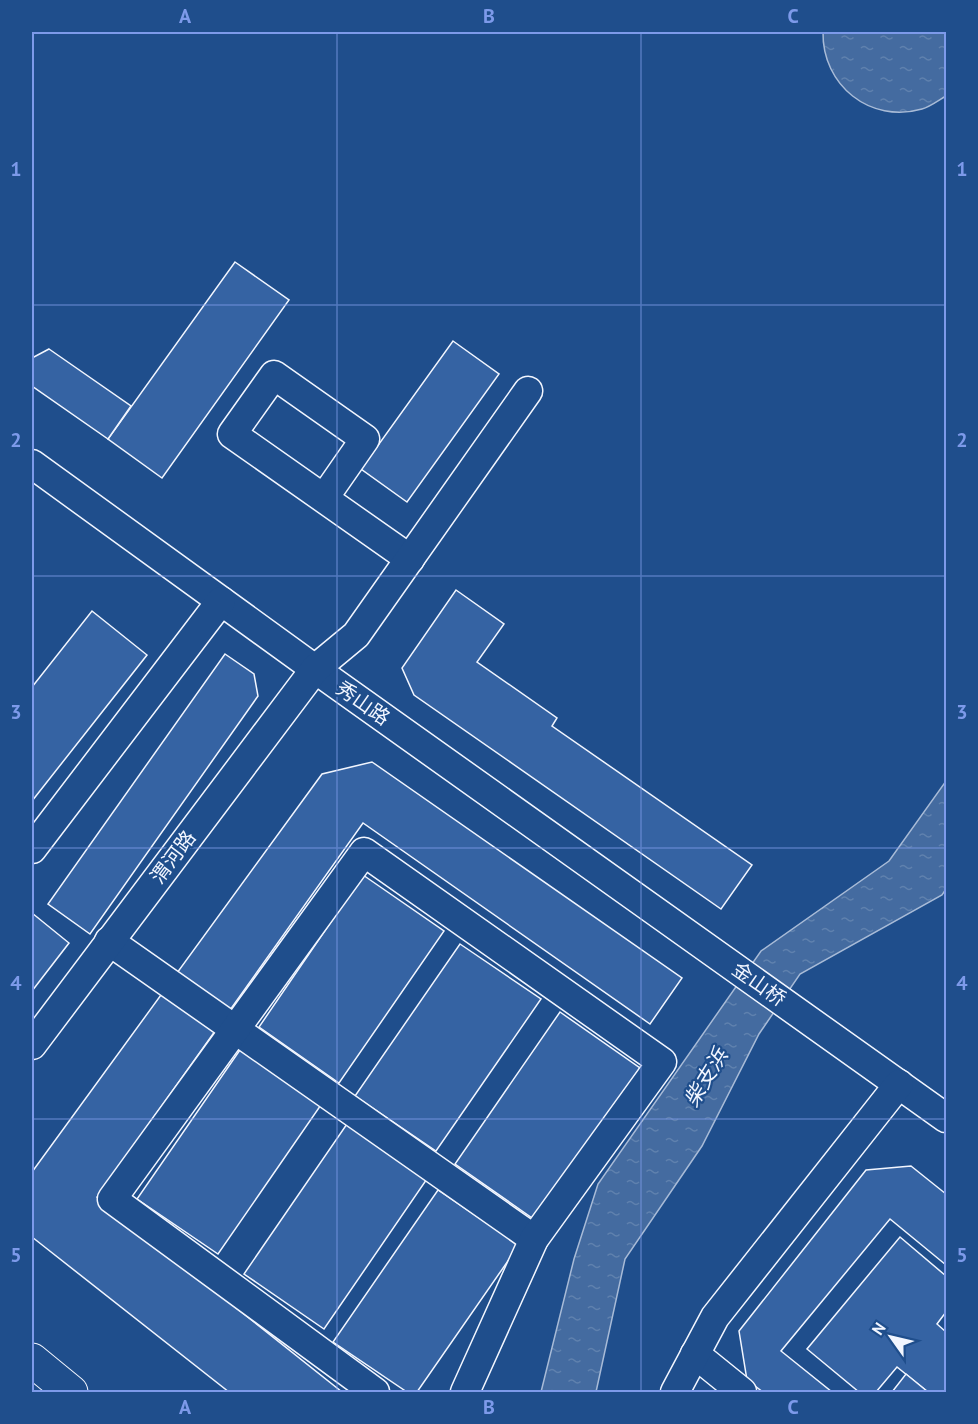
<svg xmlns="http://www.w3.org/2000/svg" width="978" height="1424" font-family="'PT Sans','Noto Sans SC',sans-serif">
	<style>
		.water { fill: url(#water-ripples); stroke: #a8bbd7; stroke-width: 1.5 }
		.building { fill: #3563a3; stroke: #f2f6ff; stroke-width: 1.5 }
		.lines { fill: none; stroke-linecap: round; stroke-linejoin: round }
		.minor-casing { stroke: #f2f6ff; stroke-width: 31 }
		.major-casing { stroke: #f2f6ff; stroke-width: 35 }
		.minor { stroke: #1f4e8c; stroke-width: 28 }
		.major { stroke: #1f4e8c; stroke-width: 33 }
		.grid { fill: none; stroke: #7d9aea; stroke-width: 1.5; stroke-opacity: 0.55 }
		.labels { text-anchor: middle; stroke-width: 4.5; stroke-linejoin: round; paint-order: stroke }
		.street-label { font-size: 20px; fill: #f2f6ff; stroke: #1f4e8c }
		.water-label { font-size: 21px; font-style: italic; fill: #f2f6ff; stroke: #1f4e8c }
		.neatline { fill: none; stroke: #7d9aea; stroke-width: 2 }
		.grid-label { font-size: 20px; text-anchor: middle; font-weight: bold; fill: #7d9aea }
	</style>
	<defs>
		<pattern id="water-ripples" width="26" height="14" patternUnits="userSpaceOnUse" patternTransform="scale(1.5)"><rect width="26" height="14" fill="#446ba0"/><path d="M2 4q2-2 4 0t4 0M15 11q2-2 4 0t4 0" fill="none" stroke="#5f81ae"/></pattern>
	</defs>
	<rect width="100%" height="100%" fill="#1f4e8c"/>
	<g class="water">
		<path d="M823,32h123v64c-7,4 -16,11 -24,13 -52,15 -100,-24 -99,-77z"/>
		<polygon points="946,781 946,889 942,895 800,974 759,1034 702,1146 625,1259 596,1392 541,1392 574,1259 598,1184 761,951 889,861"/>
	</g>
	<g class="building">
		<polygon points="235,262 289,300 162,478 108,439"/>
		<polygon points="453,341 499,374 407,502 361,469"/>
		<polygon points="49,349 131,406 108,439 32,386 32,358"/>
		<polygon points="456,590 504,624 477,662 557,718 552,726 752,865 721,909 414,695 402,668"/>
		<polygon points="92,611 147,655 32,801 32,687"/>
		<polygon points="225,654 254,674 258,696 90,934 48,904"/>
		<polygon points="372,762 682,978 650,1024 363,823 97,1197 342,1392 229,1392 32,1237 32,1172 322,774"/>
		<polygon points="363,875 444,931 339,1083 259,1027"/>
		<polygon points="32,913 69,943 32,991"/>
		<polygon points="460,944 541,999 436,1151 355,1096"/>
		<polygon points="560,1012 640,1068 535,1220 455,1164"/>
		<polygon points="242,1047 323,1102 218,1254 137,1199"/>
		<polygon points="349,1121 429,1176 324,1329 244,1274"/>
		<polygon points="911,1166 946,1194 946,1265 890,1219 781,1351 832,1392 763,1392 747,1380 739,1331 866,1170"/>
		<polygon points="438,1190 519,1245 417,1392 407,1392 333,1342"/>
		<polygon points="900,1237 946,1276 946,1312 937,1324 946,1332 946,1392 928,1392 897,1367 876,1392 859,1392 807,1349"/>
		<polygon points="906,1374 928,1392 892,1392"/>
	</g>
	<g class="lines">
		<defs>
			<g id="minor">
				<polyline points="32,464 315,669 946,1118"/>
				<polyline points="324,498 365,439 274,375 232,434 410,559"/>
				<polyline points="32,849 221,601"/>
				<polyline points="109,941 534,1239"/>
				<polyline points="32,1045 315,669 356,635 528,391"/>
				<polyline points="695,1354 742,1392"/>
				<polyline points="375,1392 112,1199 364,852 662,1062 534,1239 465,1392"/>
				<polyline points="675,1392 715,1317 899,1084"/>
			</g>
			<polyline id="major" points="32,1360 71,1392"/>
		</defs>
		<use href="#minor" class="minor-casing"/>
		<use href="#major" class="major-casing"/>
		<use href="#minor" class="minor"/>
		<use href="#major" class="major"/>
	</g>
	<path class="grid" d="M337,32v1360M641,32v1360M32,305h914M32,576h914M32,848h914M32,1119h914"/>
	<g class="labels">
		<g class="street-label">
			<text transform="translate(363 703) rotate(35)" y="7">秀山路</text>
			<text transform="translate(173 857) rotate(-53)" y="7">渭河路</text>
			<text transform="translate(759 984) rotate(35)" y="7">金山桥</text>
		</g>
		<g class="water-label">
			<text transform="translate(706 1078) rotate(-59)" y="7">柴支浜</text>
		</g>
	</g>
	<rect width="978" height="1424" fill="none" stroke="#1f4e8c" stroke-width="66"/>
	<g transform="translate(891 1337) rotate(304)" stroke="#1f4e8c" stroke-width="4.5" paint-order="stroke">
	<path d="M0-4.5L10 22L0 15L-10 22Z" fill="#f2f6ff"/>
	<text y="-9" font-size="16" font-weight="bold" text-anchor="middle" fill="#f2f6ff">N</text>
	</g>
	<rect x="33" y="33" width="912" height="1358" class="neatline"/>
	<g class="grid-label">
		<text x="185" y="23">A</text>
		<text x="489" y="23">B</text>
		<text x="793" y="23">C</text>
		<text x="16" y="176">1</text>
		<text x="962" y="176">1</text>
		<text x="16" y="447">2</text>
		<text x="962" y="447">2</text>
		<text x="16" y="719">3</text>
		<text x="962" y="719">3</text>
		<text x="16" y="990">4</text>
		<text x="962" y="990">4</text>
		<text x="16" y="1262">5</text>
		<text x="962" y="1262">5</text>
		<text x="185" y="1414">A</text>
		<text x="489" y="1414">B</text>
		<text x="793" y="1414">C</text>
	</g>
</svg>
